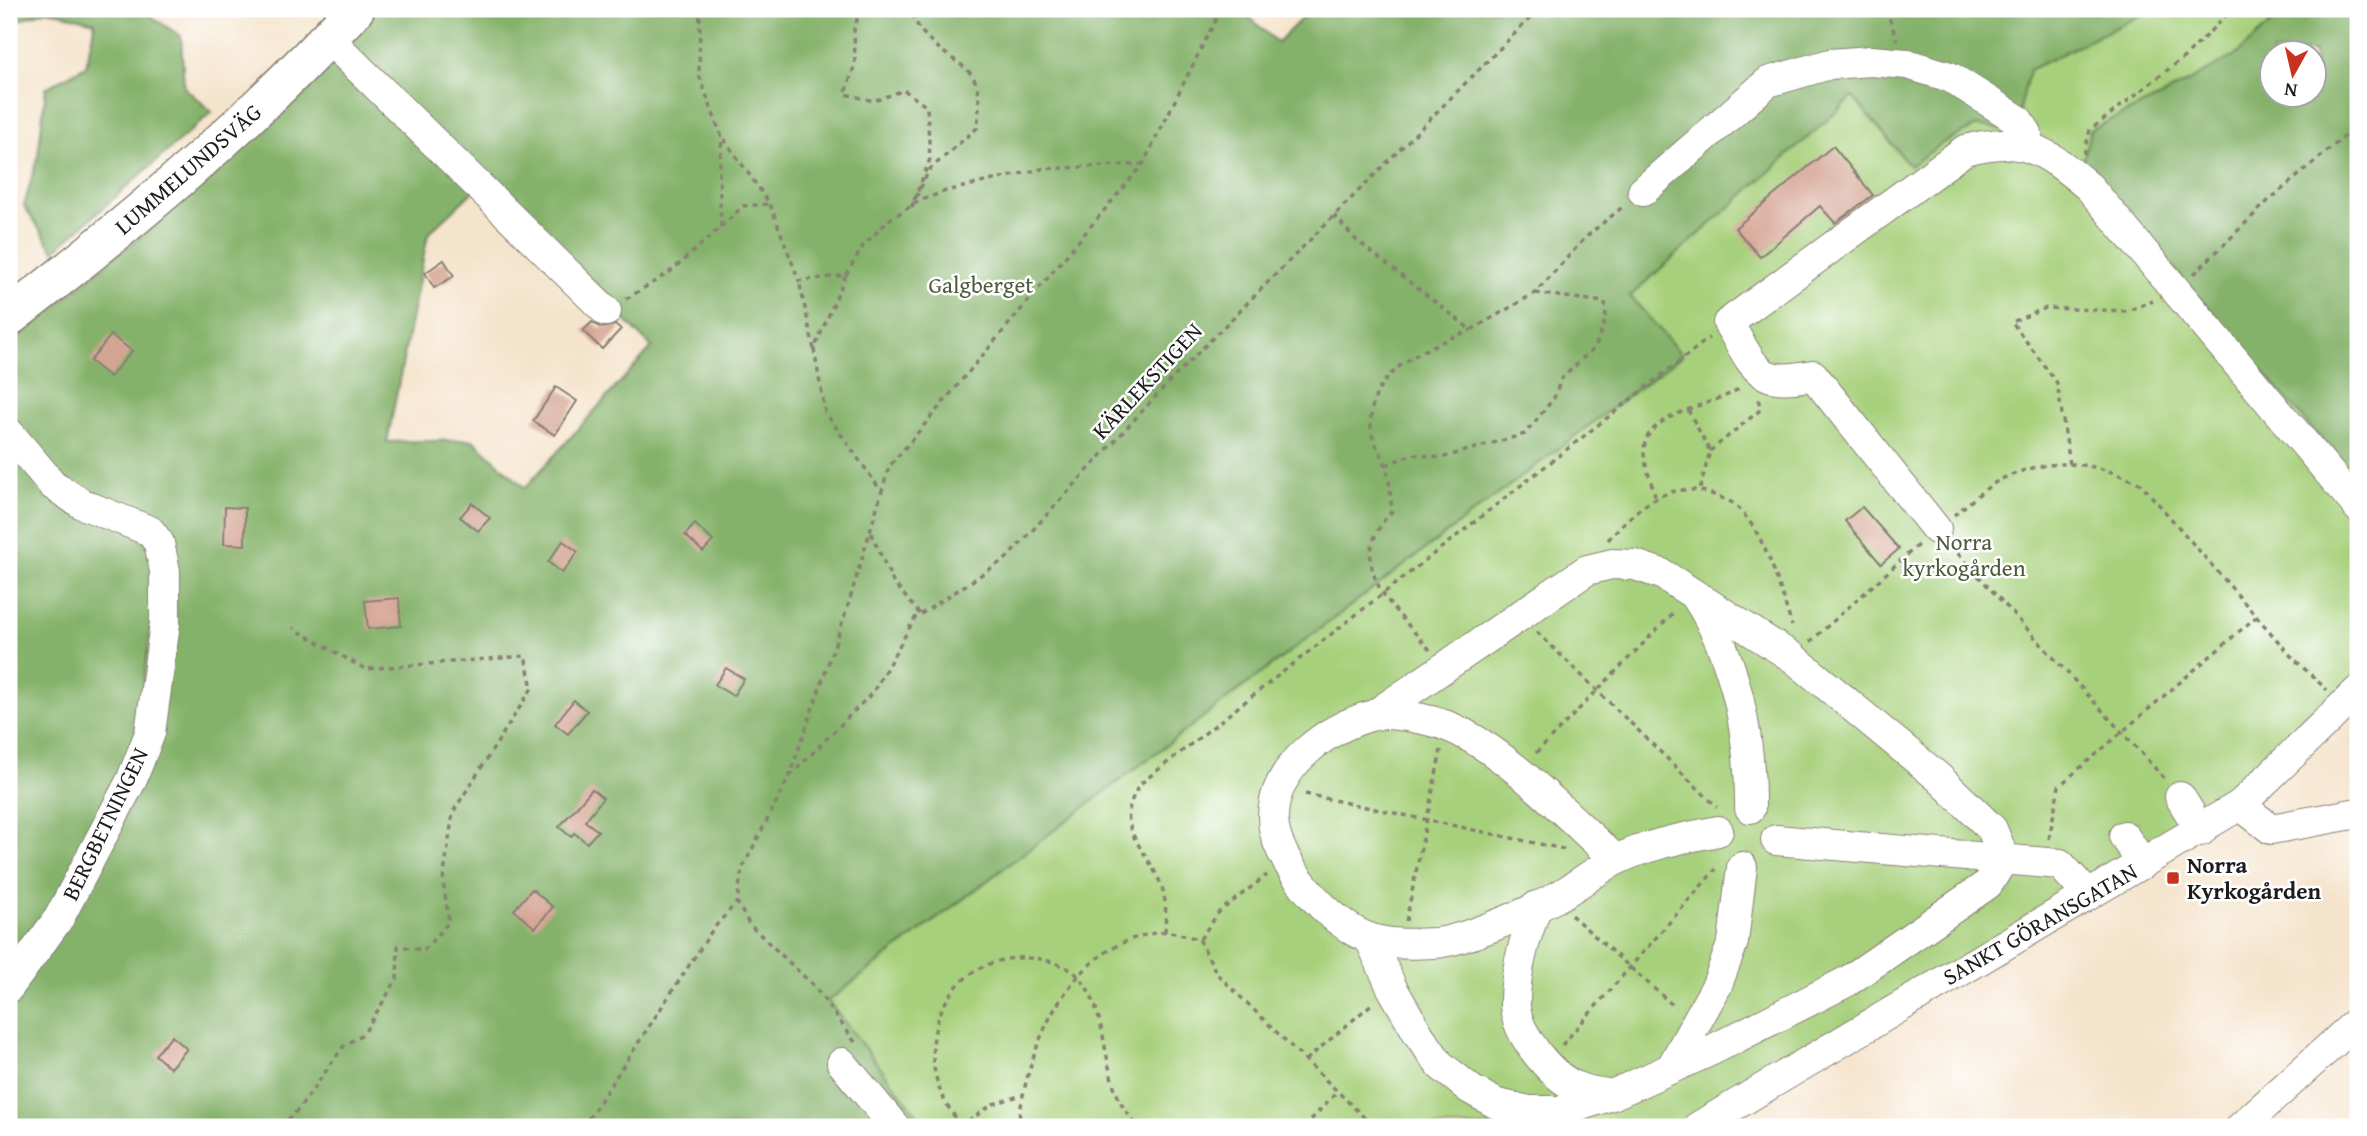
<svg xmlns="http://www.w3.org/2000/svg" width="2367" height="1136" font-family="'Gentium Book Plus',serif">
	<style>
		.green { fill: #a7d07b; stroke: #62764c; stroke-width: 2; fill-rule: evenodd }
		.forest { fill: #85b26b; stroke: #506744; stroke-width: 2; fill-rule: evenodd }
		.building { fill: #d5a594 }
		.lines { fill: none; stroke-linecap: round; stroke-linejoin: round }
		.minor-casing { stroke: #888074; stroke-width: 32 }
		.major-casing { stroke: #888074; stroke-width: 41 }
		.path { stroke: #888074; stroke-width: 3.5; stroke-dasharray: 5 5; stroke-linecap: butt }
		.minor { stroke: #fff; stroke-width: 30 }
		.major { stroke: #fff; stroke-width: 38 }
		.poi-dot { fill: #c8321e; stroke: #fff; stroke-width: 2.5 }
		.labels { text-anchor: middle; stroke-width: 5; stroke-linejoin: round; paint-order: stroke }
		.street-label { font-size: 23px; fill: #1c1c1c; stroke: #fff }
		.park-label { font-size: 23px; fill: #4d5b3d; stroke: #fff }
		.poi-label { font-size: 23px; font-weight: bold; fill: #1c1c1c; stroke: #fff; text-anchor: start }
	</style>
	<rect width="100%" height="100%" fill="#fff"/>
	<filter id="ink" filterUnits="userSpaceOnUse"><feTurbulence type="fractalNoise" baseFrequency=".0143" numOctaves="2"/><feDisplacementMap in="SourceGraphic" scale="14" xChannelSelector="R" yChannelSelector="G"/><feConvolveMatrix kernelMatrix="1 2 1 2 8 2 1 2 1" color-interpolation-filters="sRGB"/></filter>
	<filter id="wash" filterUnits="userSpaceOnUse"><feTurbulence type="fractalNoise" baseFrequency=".00686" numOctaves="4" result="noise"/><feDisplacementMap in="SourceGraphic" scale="28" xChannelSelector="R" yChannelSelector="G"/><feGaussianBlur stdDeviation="1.57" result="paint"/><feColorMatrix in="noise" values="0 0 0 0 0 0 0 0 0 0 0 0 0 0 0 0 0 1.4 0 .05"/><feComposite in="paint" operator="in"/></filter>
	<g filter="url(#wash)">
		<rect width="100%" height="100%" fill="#f5e4cc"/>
		<path class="green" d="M1782,9h576v664l-70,75 -83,68 -146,89 -381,222h-732l-6,-7 -13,7 -100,-125 854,-647 -51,-59 223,-200zM2272,52h42v42h-42z"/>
		<g class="forest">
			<polygon points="9,9 139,9 181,36 184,87 212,112 54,251 24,206 38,156 46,88 86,66 95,22 47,10 9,24"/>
			<path d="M378,9h863l36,34 34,-34h842l-124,61 -14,61 -38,-5 -33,16 -34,24 -57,-69 -223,199 52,59 -854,646 99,126h-918v-124l58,-79 73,-138 34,-216 -133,-111 -32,-43v-71l204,-170zM484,181l168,166 -127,141 -52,-48 -86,2 41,-208z"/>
			<path d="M2287,9h71v474l-168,-197 -108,-120 8,-36 74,-35 73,-41zM2272,52h42v42h-42z"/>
			<polygon points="9,450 139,536 152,553 156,593 134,752 48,918 9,970"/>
		</g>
		<g id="blocks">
			<g class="building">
				<polygon points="1833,146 1873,195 1835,223 1820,206 1760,257 1735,228"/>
				<polygon points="444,260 454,276 434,288 425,273"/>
				<polygon points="592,322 601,328 616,325 621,329 602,349 583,331"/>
				<polygon points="111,335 132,351 110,377 90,361"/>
				<polygon points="556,387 577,401 555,435 533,421"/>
				<polygon points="472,503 490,518 478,531 460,517"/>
				<polygon points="225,507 245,508 245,545 224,544"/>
				<polygon points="1862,507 1899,549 1881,564 1845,521"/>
				<polygon points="695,524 713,541 703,552 685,535"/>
				<polygon points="563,541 578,552 562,573 548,562"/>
				<polygon points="399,598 401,626 368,629 365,601"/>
				<polygon points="726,668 744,679 733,696 715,685"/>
				<polygon points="574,700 587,711 568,734 555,724"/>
				<polygon points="592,789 603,798 585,821 598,831 587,843 574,833 571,837 559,827"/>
				<polygon points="532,889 553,907 535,928 514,910"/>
				<polygon points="172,1036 187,1049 170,1068 155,1055"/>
			</g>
		</g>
	</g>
	<g filter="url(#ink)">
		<use href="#blocks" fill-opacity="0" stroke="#888074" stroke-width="2"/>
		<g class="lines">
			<defs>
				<g id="minor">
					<polyline points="328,38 606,311"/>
					<polyline points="1643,191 1768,82 1830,64 1871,61 1907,64 1950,77 2018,120 2027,133 2026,146"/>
					<polyline points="9,433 53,485 82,504 150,531 159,543 165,571 165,623 150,733 131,781 59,918 9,987"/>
					<path d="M1936,529l-123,-154c-58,12 -57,-7 -85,-52l237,-173c59,-15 78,-1 124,37l269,320"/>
					<path d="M1697,598c39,61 54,138 53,210"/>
					<polyline points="2180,797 2201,831"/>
					<polyline points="2240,805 2271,829 2358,813"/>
					<polyline points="2124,836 2143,864"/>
					<polyline points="1776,840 2060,864 2088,895"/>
					<path d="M1616,860c-46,-41 -112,-112 -169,-134 -15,-6 -57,-15 -73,-11 -46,12 -100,50 -101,102 -1,42 59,111 99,122 19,6 43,5 63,4 28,-2 92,-30 118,-44 22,-11 41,-28 63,-39 32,-16 68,-22 102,-29"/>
					<path d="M1537,906c-12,31 -23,66 -22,100 2,29 37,73 65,82 10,4 21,5 32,7"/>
					<polyline points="1370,939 1392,988 1419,1035 1440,1065 1470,1089 1497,1104 1529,1111 1563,1111 1612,1095 1712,1050 1848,981 1988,884 2004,858 1992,829 1938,777 1792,657 1662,574 1635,565 1612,564 1587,570 1376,714"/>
					<polyline points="842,1063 895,1127"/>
					<polyline points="1671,1068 1717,985 1733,942 1742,867"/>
					<polyline points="1698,1127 2240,805 2358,691"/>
					<polyline points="2241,1127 2358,1021"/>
				</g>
				<path id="major" d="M9,317c122,-94 242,-195 346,-308"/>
			</defs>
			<use href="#minor" class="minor-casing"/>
			<use href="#major" class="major-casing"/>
			<g class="path">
				<path d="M861,9l-7,19 1,36 -10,30 29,7 30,-11 23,17 3,52 -18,47 17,-36 48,-42c10,-69 -18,-54 -54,-95 -6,-6 -9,-17 -13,-24"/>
				<polyline points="1886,9 1897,40"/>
				<polyline points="724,139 770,204 799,281 846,275 814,349 799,281"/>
				<polyline points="2084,154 2090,130 2187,55 2232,9"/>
				<polyline points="1334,215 1356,240 1471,330 1535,293 1587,236 1625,205"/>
				<polyline points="721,227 743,206 770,204"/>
				<polyline points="2194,274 2267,202 2358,125"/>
				<polyline points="846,275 863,246 890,219 919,201 946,191 1041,169 1143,164"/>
				<polyline points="626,299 670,272 721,227 719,172 722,138 699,75 700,9"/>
				<polyline points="814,349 825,412 882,492"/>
				<polyline points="1688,410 1710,451 1700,489"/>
				<polyline points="1710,451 1759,411 1759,399"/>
				<polyline points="2070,464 2057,383 2012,322 2046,308 2127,311 2153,301"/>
				<polyline points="1386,465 1413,454 1441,458 1525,434 1554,398 1561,379 1595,347 1606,319 1605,302 1535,293"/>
				<path d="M1655,496c-3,-14 -12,-33 -11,-47 2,-38 74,-43 97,-62"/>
				<path d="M1954,515c16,-12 34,-31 52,-38 49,-21 89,-15 135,7l150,172 36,34"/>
				<polyline points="871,533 893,582 920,614"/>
				<path d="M1608,540c28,-32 63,-63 106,-45 6,3 15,5 20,9 32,29 45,82 58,122"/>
				<polyline points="1951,546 2164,778"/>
				<polyline points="1537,632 1717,807"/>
				<polyline points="1810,642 1919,544"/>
				<path d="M1430,650c-37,-44 -89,-84 -38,-139 -2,-16 -2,-34 -7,-48 -4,-11 -14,-24 -14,-35 -5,-58 57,-81 100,-98"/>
				<polyline points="1536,753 1675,611"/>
				<polyline points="790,776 873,692 915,618 1007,558 1169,382 1539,9"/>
				<polyline points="1305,794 1568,850"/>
				<polyline points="2049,839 2059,786 2256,617"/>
				<polyline points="1571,915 1676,1008"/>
				<polyline points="1406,921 1441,750"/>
				<path d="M1165,932c1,-19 2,-37 -7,-54 -18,-38 -45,-51 -18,-94l569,-446"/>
				<polyline points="1200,939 1219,912 1267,875"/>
				<polyline points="855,1042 814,986 749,924 737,902 742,869 789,777 846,612 889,467 1143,164 1221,9"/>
				<polyline points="1562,1045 1716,869"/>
				<polyline points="1306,1060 1374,1002"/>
				<path d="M962,1125c-61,-65 -22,-180 78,-166 11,2 30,8 38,17 30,34 23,86 42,125 4,9 12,18 18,26"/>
				<polyline points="280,1127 299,1109 343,1047 364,1033 397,979 398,946 424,950 449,922 443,881 453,812 532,688 525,656 365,669 293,628"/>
				<polyline points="583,1127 713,929 737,902"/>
				<polyline points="960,1127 993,1104 1022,1095"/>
				<path d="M1018,1127c9,-81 51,-185 144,-195 12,-1 26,5 37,7l18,35 157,153"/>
				<polyline points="1304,1127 1337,1092"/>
			</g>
			<use href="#minor" class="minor"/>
			<use href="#major" class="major"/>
		</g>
	</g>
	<rect class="poi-dot" x="2166" y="871" width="14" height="14" rx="3.5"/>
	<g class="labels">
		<g class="street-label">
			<text transform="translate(188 169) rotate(-41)" y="8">LUMMELUNDSVÄG</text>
			<text transform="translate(1147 381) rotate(-47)" y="8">KÄRLEKSTIGEN</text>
			<text transform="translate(105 824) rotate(-64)" y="8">BERGBETNINGEN</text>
			<text transform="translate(2040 924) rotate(-30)" y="8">SANKT GÖRANSGATAN</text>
		</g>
		<g class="park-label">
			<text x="981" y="293">Galgberget</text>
			<text x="1964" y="550">Norra<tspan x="1964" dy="26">kyrkogården</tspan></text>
		</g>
		<g class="poi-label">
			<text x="2187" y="873">Norra<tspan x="2187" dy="26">Kyrkogården</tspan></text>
		</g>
	</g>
	<rect width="2367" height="1136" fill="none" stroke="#fff" stroke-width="35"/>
	<g transform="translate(2293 74) rotate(188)"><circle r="33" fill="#ffffff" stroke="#a4a4a4" stroke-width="2"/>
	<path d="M0-5L12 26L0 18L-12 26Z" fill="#c8321e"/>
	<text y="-10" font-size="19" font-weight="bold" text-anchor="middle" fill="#1c1c1c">N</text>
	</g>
</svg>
